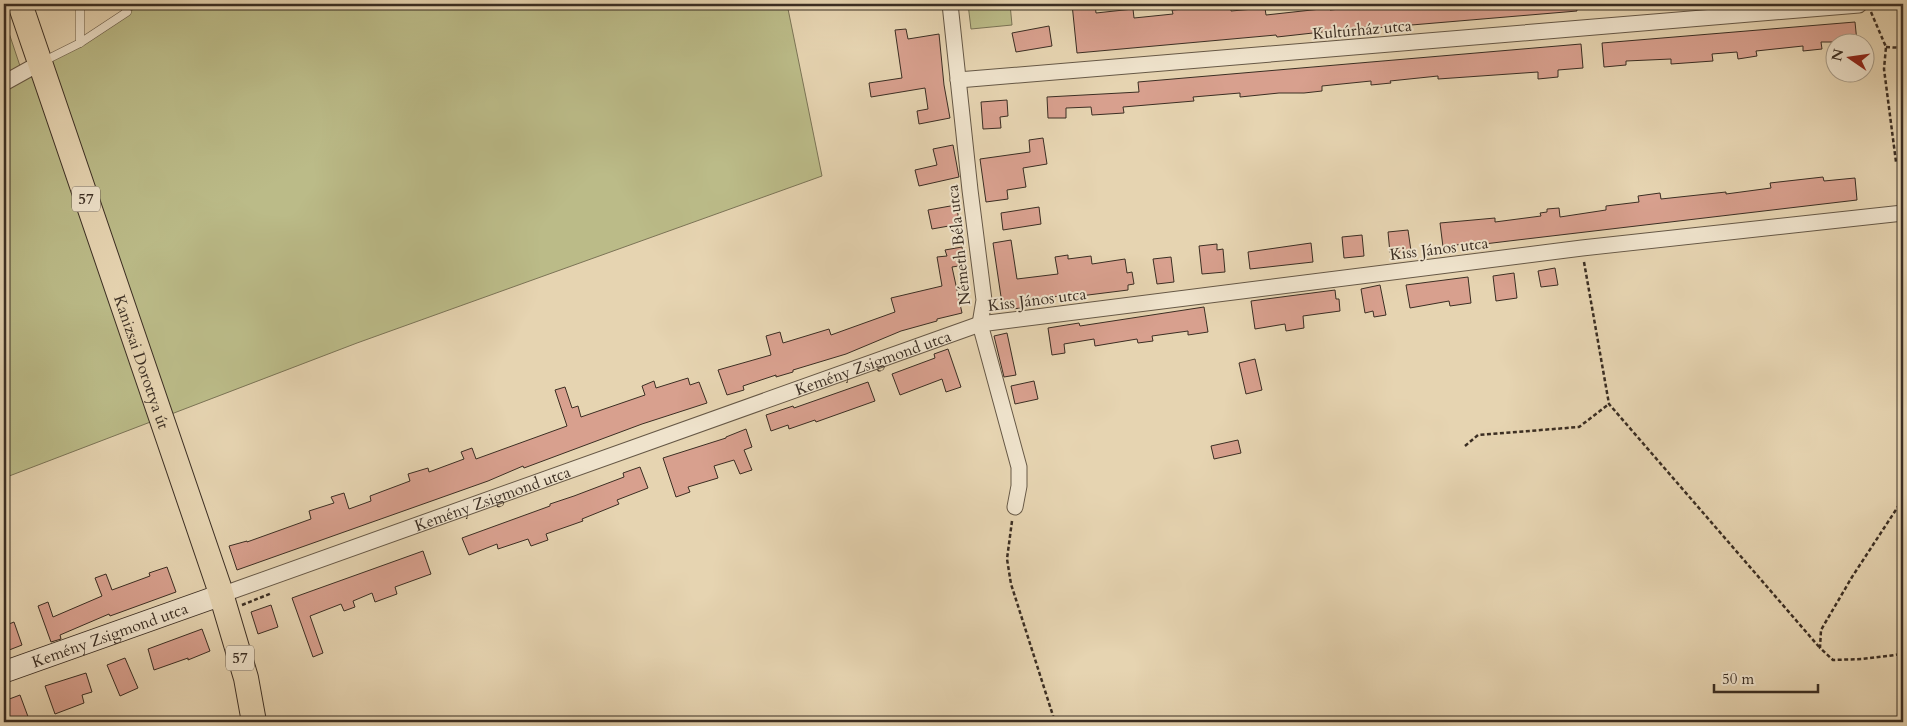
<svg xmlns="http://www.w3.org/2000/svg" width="1907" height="726" font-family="Cardo,serif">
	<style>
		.green { fill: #bb8; stroke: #7b7456 }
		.building { fill: #d8a08e; stroke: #3b2e23 }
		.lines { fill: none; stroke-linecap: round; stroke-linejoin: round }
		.lane-casing { stroke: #665846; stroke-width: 9 }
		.street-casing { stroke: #665846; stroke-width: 17 }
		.secondary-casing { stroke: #3b2e23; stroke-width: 23 }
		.primary-casing { stroke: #3b2e23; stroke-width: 26 }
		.path { stroke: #3b2e23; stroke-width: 2.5; stroke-dasharray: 4 2.5; stroke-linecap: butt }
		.lane { stroke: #efe3cc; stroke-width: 8 }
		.street { stroke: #efe3cc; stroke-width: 15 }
		.secondary { stroke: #efe3cc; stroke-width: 21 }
		.primary { stroke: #e6d4b1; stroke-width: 24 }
		.labels { text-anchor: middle; stroke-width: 4; stroke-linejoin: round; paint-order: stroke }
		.shield { fill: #efe3cc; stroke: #716456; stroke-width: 1 }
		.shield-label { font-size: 15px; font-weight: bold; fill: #3b2e23 }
		.street-label { font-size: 16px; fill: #3b2e23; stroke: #efe3cc }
	</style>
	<rect width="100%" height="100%" fill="#e6d4b1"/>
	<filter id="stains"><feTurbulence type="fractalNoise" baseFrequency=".004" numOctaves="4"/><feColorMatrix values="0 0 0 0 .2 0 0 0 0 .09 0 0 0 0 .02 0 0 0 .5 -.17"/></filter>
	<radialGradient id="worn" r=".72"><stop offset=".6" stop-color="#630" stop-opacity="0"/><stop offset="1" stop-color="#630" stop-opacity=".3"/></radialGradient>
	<g class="green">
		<polygon points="143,4 787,4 822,176 357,343 4,478 4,18 22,72"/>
		<polygon points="968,4 1010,4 1012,25 971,29"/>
	</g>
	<g class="building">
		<polygon points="1072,4 1095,4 1096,13 1133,9 1134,18 1173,14 1172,10 1231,5 1231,11 1265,8 1266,15 1330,8 1330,10 1394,4 1576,4 1577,11 1376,28 1376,26 1277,37 1276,35 1077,53"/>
		<polygon points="1855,22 1857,42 1821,42 1822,49 1803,51 1803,46 1756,51 1757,56 1738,59 1737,52 1712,54 1713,61 1671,64 1671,59 1626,61 1626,65 1604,67 1602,43"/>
		<polygon points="1049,26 1052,46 1016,52 1012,33"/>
		<polygon points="906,29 908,39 939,34 944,85 950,118 919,124 917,111 928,109 925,88 871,97 869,83 902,78 895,30"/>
		<polygon points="1581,44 1583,68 1558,70 1558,77 1538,79 1538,72 1438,79 1438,76 1390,81 1391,83 1371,85 1371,81 1322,86 1322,91 1304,93 1279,93 1240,97 1240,93 1193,97 1194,101 1123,107 1124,113 1092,115 1091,107 1066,108 1066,118 1048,118 1047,97 1139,92 1138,82"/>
		<polygon points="1007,100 1008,116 1000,117 1001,128 983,129 981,102"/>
		<polygon points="1043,138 1047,164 1023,168 1026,187 1007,190 1008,199 986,202 980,159 1030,152 1029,140"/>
		<polygon points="953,145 959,177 919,186 915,170 937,165 933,149"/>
		<polygon points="1823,177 1824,181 1855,178 1857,200 1509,241 1476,245 1476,242 1443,247 1440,223 1495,218 1495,222 1541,216 1540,213 1547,212 1547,209 1559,208 1560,217 1606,210 1606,206 1639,202 1638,196 1660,193 1661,199 1726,192 1726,194 1771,188 1770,183"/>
		<polygon points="956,205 960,224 932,229 928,210"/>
		<polygon points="1039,207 1041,224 1003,230 1001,213"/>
		<polygon points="1408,230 1411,251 1390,253 1388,232"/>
		<polygon points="1362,235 1364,256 1344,258 1342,237"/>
		<polygon points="1011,240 1017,279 1058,274 1055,257 1068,255 1068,259 1091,256 1092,264 1125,259 1127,273 1132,272 1134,284 1128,285 1128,290 1080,296 1080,299 1061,301 1060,296 1020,301 1021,308 1003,310 993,243"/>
		<polygon points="1311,243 1313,262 1250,269 1248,252"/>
		<polygon points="1217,244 1217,250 1223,249 1225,272 1202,274 1199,246"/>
		<polygon points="962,247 965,265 952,267 962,313 937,319 937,321 901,331 846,354 793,370 793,372 776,377 776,375 743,386 744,390 727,395 718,370 771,355 766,336 780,332 783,343 829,329 831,335 895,312 891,298 942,286 937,257 947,256 945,250"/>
		<polygon points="1171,257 1174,282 1157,284 1153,259"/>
		<polygon points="1555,268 1558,285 1541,287 1538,271"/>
		<polygon points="1514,273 1517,298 1496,301 1493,276"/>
		<polygon points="1468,277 1471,303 1450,306 1449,301 1410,308 1406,285"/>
		<polygon points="1380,285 1386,315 1374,317 1373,311 1365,313 1361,289"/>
		<polygon points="1335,290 1336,299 1339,299 1340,311 1303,316 1304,328 1286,331 1285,324 1255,329 1251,301"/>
		<polygon points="1204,307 1208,332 1188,335 1188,331 1152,336 1153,341 1138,343 1137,339 1095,346 1094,339 1064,344 1065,353 1052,355 1048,328 1079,323 1080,326"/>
		<polygon points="1007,333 1016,375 1004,377 994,336"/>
		<polygon points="948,349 961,387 946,392 942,379 900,395 892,374 935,358 934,354"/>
		<polygon points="1255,359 1262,390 1246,394 1239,363"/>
		<polygon points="688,378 690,385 699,382 707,403 642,424 524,468 523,466 488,481 237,570 229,546 247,541 247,542 311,519 309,511 334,503 331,497 344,493 349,509 371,501 370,496 410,481 408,474 428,468 429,472 464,459 461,452 472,448 476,459 567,426 555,390 565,387 572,408 578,406 581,417 645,395 642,386 654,381 656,388"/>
		<polygon points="1034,381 1038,399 1015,404 1011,386"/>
		<polygon points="868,382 875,401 816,422 815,420 789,429 788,425 771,431 766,415 793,406 794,408"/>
		<polygon points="746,429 752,447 744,450 752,470 740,474 734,460 714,466 718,478 688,487 690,492 676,497 663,458 726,438 726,437"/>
		<polygon points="1238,440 1241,453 1214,459 1211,446"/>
		<polygon points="640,467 648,488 617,500 619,504 582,519 583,521 546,534 548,540 531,546 528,539 498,549 497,544 469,555 462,538 550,506 550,504 574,496 624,477 623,473"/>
		<polygon points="423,551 431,574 395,587 397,594 375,602 372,593 353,601 355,607 344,611 341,604 310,616 323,653 313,657 292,598"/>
		<polygon points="167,567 176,592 110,616 109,614 60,635 61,639 51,642 38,606 48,602 53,617 102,596 95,578 106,574 112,590 150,576 149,573"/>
		<polygon points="271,605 278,627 258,634 251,612"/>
		<polygon points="14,622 22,645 4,652 4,626"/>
		<polygon points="202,629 210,651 188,660 188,658 154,670 148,649"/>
		<polygon points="125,658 138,688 120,696 107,665"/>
		<polygon points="86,673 92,692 82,695 84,703 55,714 45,686"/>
		<polygon points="20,695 30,722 9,722 4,708 4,701"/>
	</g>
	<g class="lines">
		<defs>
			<g id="lane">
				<polyline points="80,4 80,43"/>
				<polyline points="42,62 80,43 127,12 124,4"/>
			</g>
			<g id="street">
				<polyline points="950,4 970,190 984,300 980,324 1019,467 1019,486 1015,507"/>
				<polyline points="958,80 1859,5"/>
				<polyline points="4,83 40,63"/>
				<path id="s1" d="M221,595l759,-271 602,-76 321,-35"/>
			</g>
			<g id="secondary">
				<path id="s2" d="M4,672l217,-77"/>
			</g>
			<g id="primary">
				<path id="s3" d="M20,4l199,583 27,91 8,44"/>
			</g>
		</defs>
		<use href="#lane" class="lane-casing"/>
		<use href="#street" class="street-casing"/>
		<use href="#secondary" class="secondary-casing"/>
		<use href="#primary" class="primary-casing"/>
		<g class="path">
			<polyline points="1871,12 1886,47 1884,69 1896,162 1903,167"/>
			<polyline points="1886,47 1903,48"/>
			<polyline points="1584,262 1609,404 1820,648"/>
			<polyline points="1465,446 1478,435 1579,427 1609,404"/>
			<polyline points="1903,499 1852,577 1821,630 1820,648 1833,660 1862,659 1903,654"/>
			<polyline points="1012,521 1007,559 1011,584 1055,722"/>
			<polyline points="242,605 272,593"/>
		</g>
		<use href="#lane" class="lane"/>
		<use href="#street" class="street"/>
		<use href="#secondary" class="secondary"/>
		<use href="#primary" class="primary"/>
	</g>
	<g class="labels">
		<g class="shield">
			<rect x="72" y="186.5" width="28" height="25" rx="4"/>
			<rect x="226" y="645.5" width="28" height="25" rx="4"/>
		</g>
		<g class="shield-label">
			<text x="86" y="204">57</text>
			<text x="240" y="663">57</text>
		</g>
		<g class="street-label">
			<text transform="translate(1362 29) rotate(-5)" y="6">Kultúrház utca</text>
			<text transform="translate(958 245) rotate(-96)" y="6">Németh Béla utca</text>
			<text transform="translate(1439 248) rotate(-7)" y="6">Kiss János utca</text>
			<text transform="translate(1037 299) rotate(-7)" y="6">Kiss János utca</text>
			<text dy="6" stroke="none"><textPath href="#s3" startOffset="378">Kanizsai Dorottya út</textPath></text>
			<text dy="6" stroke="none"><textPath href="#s1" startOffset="692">Kemény Zsigmond utca</textPath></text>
			<text dy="6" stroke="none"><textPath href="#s1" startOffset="288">Kemény Zsigmond utca</textPath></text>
			<text dy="6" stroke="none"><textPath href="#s2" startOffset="112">Kemény Zsigmond utca</textPath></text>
		</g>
	</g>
	<rect width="1907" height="726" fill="none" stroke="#e6d4b1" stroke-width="20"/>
	<rect x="5" y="5" width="1897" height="716" fill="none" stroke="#3b2e23" stroke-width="2.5"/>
	<rect x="10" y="10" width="1887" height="706" fill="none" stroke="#3b2e23"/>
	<g transform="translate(1850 58) rotate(283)"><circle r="24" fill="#efe3cc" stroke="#a79b88"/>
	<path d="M0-4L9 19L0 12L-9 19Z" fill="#8f2418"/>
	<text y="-8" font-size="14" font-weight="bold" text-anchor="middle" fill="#3b2e23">N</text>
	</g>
	<path d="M1714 684v8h104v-8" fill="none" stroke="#3b2e23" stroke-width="2.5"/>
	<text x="1722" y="684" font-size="15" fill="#3b2e23" stroke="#efe3cc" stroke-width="4" paint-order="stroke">50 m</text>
	<rect width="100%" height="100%" filter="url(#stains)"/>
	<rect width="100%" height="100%" fill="url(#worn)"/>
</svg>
